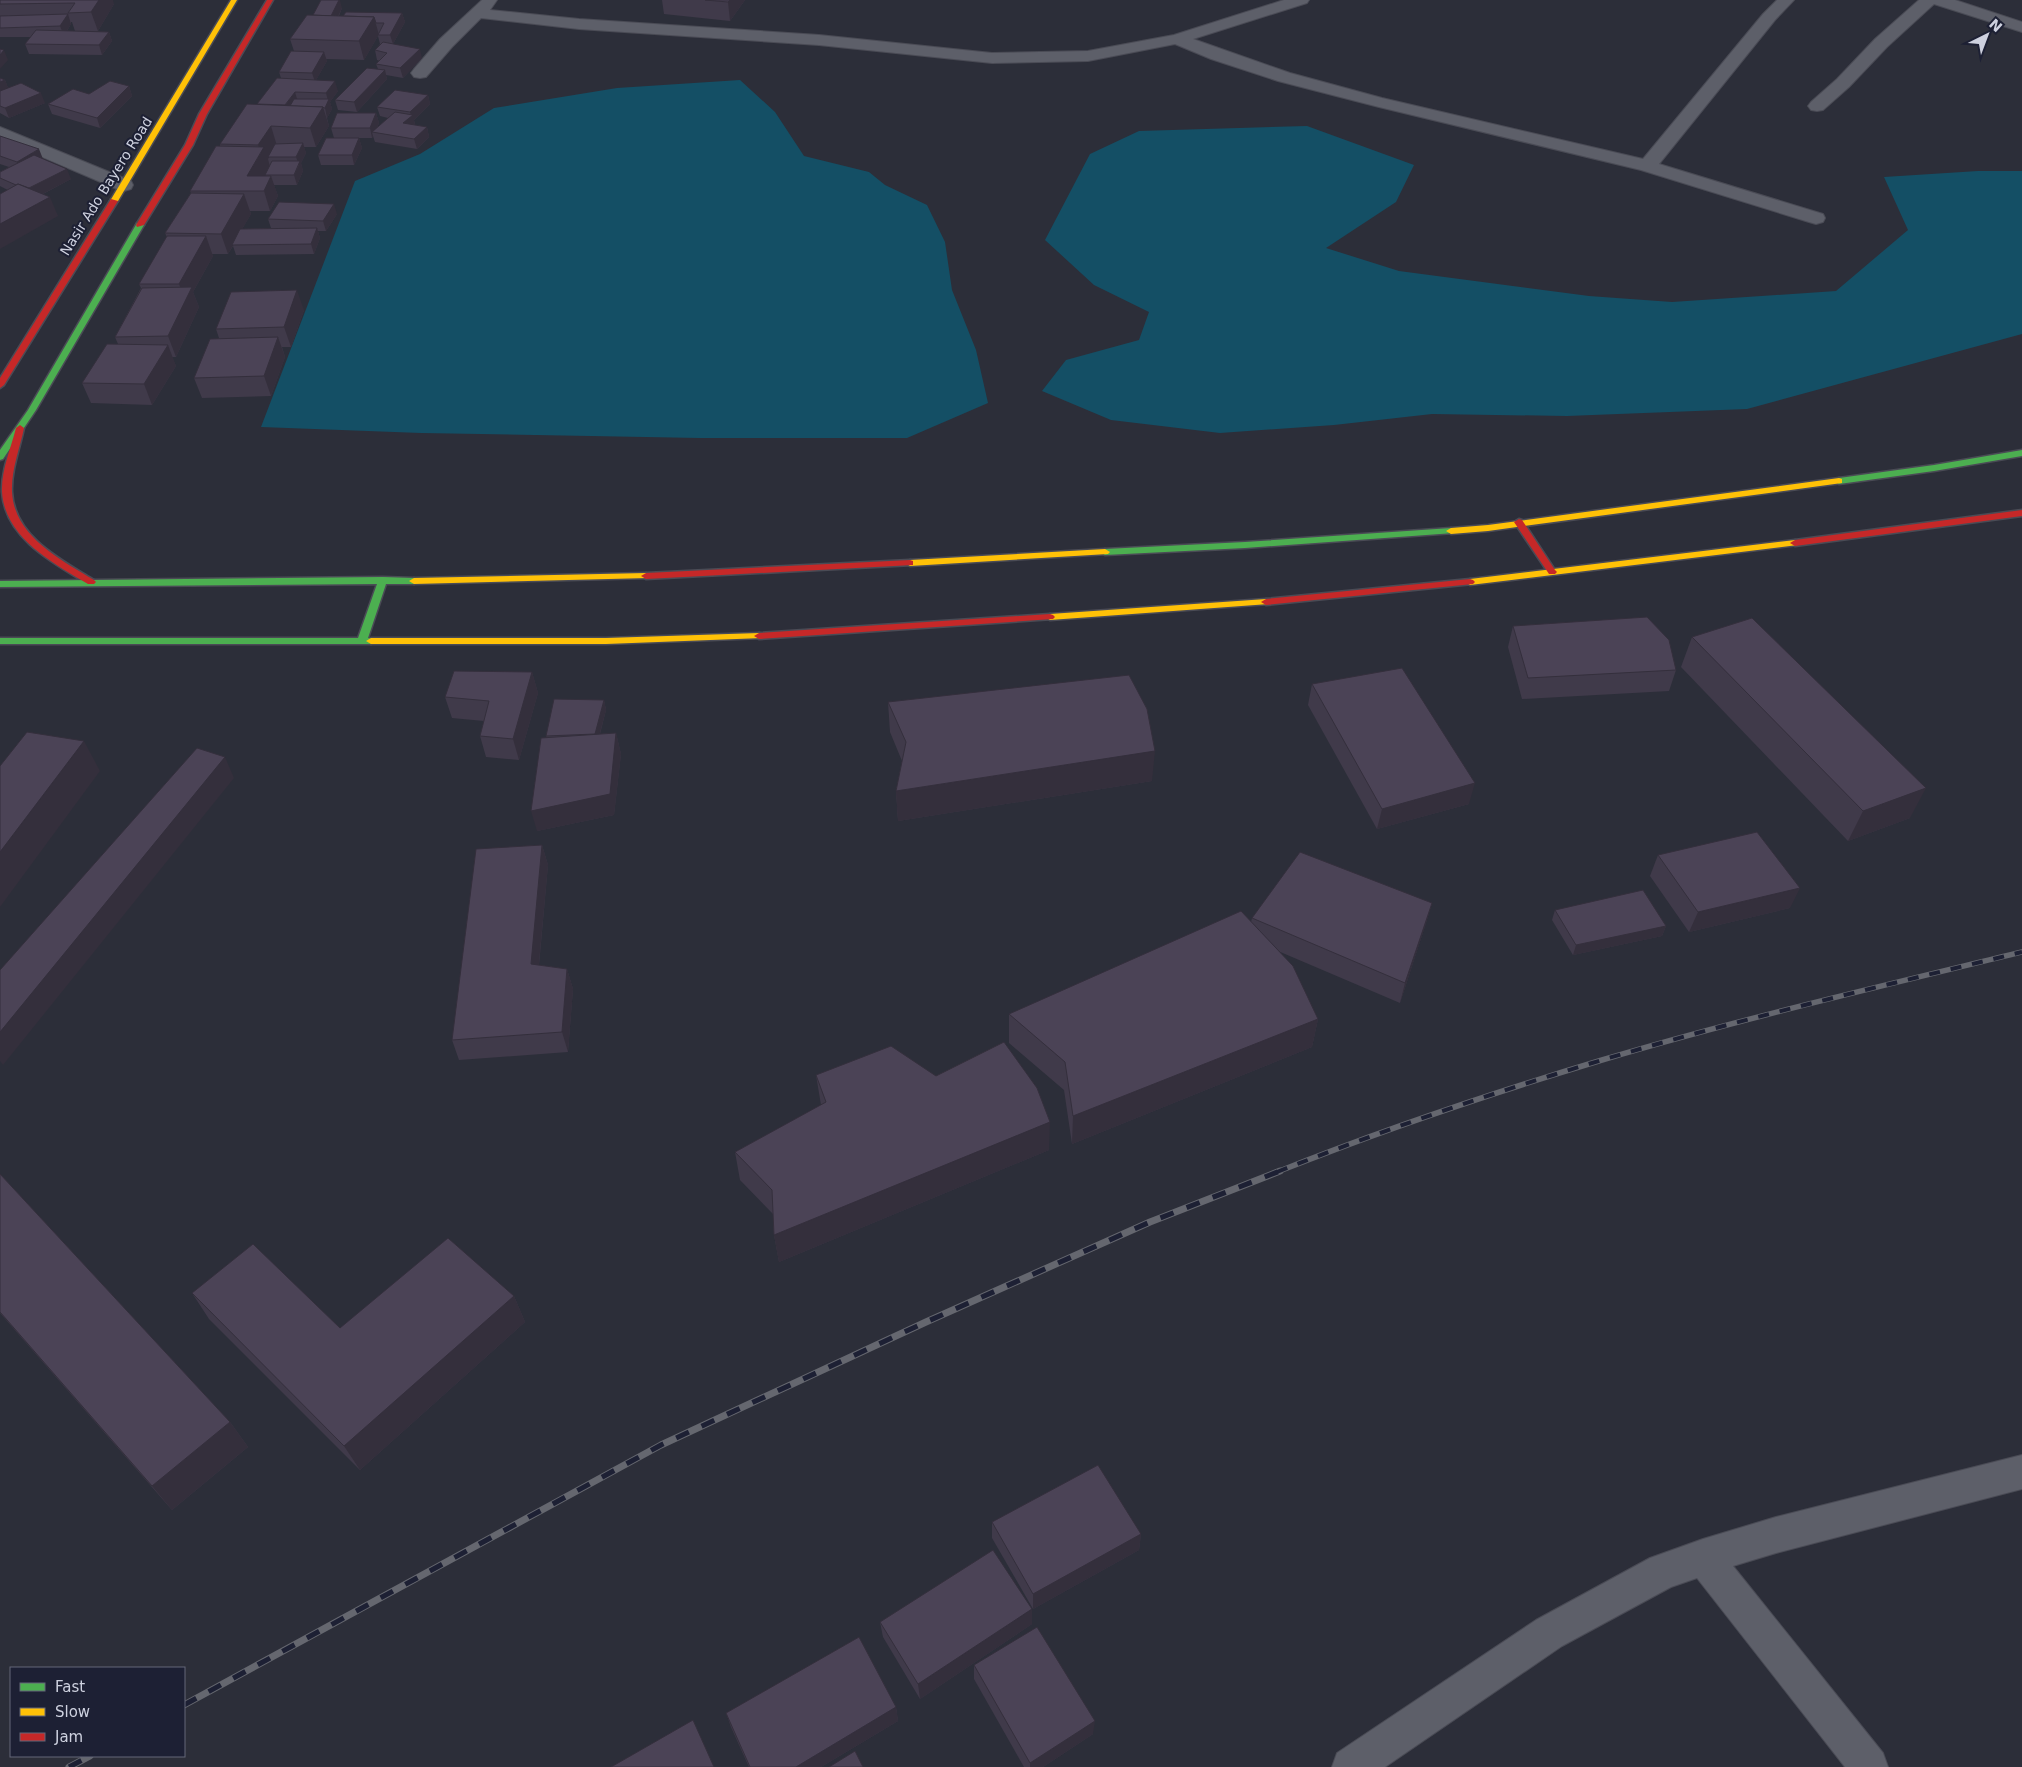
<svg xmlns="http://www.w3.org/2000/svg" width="2022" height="1767" font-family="'DejaVu Sans',sans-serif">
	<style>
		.water { fill: #144f65 }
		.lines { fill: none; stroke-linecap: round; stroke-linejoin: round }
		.street-casing { stroke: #4a4b55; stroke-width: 2 }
		.fast-casing { stroke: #4a4b55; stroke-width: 3 }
		.slow-casing { stroke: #4a4b55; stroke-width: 3 }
		.jam-casing { stroke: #4a4b55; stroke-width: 3 }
		.street { fill: #5d5f69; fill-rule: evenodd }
		.fast { fill: #4caf50; fill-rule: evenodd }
		.slow { fill: #ffc107; fill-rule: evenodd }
		.jam { fill: #c62828; fill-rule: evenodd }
		.rail-far1-casing { stroke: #65676f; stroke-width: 5.5 }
		.rail-casing { stroke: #65676f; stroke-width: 7 }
		.rail-far1 { stroke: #1d2034; stroke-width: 4; stroke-dasharray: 11; stroke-linecap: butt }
		.rail { stroke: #1d2034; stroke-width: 5; stroke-dasharray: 14; stroke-linecap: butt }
		.wall { fill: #403a4a; fill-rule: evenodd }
		.shaded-wall { fill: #342f3c }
		.building { fill: #4b4356; stroke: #342f3c }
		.labels { text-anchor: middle; stroke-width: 4; stroke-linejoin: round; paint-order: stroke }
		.far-street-label { font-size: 14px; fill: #ced1df; stroke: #1d2034 }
	</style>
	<rect width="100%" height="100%" fill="#2c2e39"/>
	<g class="water">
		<polygon points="740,80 775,112 804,156 869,172 885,185 927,205 945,242 952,290 976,350 988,403 907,438 700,438 421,433 261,427 355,181 420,154 494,108 617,88"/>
		<polygon points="1307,126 1414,165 1396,202 1326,248 1399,271 1589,296 1672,302 1836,291 1908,230 1884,177 1978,171 2022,171 2022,334 1747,409 1567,416 1432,414 1334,425 1220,433 1111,420 1042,391 1066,360 1139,340 1149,312 1094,285 1045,240 1090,154 1139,131"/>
	</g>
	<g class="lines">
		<defs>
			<g id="street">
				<polygon points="482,0 497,0 490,10 579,19 819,35 992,53 1088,51 1174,35 1284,0 1309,0 1307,3 1193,39 1290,73 1382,98 1643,159 1763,14 1777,0 1794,0 1775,20 1659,164 1823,214 1825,218 1823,222 1816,224 1809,222 1641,170 1379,107 1278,81 1211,59 1175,44 1088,61 992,63 819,45 579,29 481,18 452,47 426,77 420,78 414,77 411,73 414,69 440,39"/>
				<polygon points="1919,0 1955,0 2022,22 2022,32 1934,4 1887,47 1849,87 1823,110 1817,111 1811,110 1808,106 1811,102 1837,79 1875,39"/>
				<polygon points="0,127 131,181 133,185 131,189 124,191 117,189 0,139"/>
				<polygon points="2022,1455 2022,1489 1776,1553 1733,1566 1883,1753 1888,1767 1845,1767 1697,1578 1671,1587 1562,1646 1385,1767 1332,1767 1337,1753 1536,1620 1650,1558 1703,1539 1776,1517"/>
			</g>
			<g id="fast">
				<polygon points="137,223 144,225 36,410 3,459 0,460 0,450 28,410"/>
				<polygon points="2022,450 2022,456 1934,471 1839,484 1834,481 1839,478 1934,465"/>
				<polygon points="1451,528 1456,531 1454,533 1245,548 1105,555 1100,552 1105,549 1245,542"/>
				<polygon points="383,577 414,578 419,581 414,584 386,584 368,638 375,639 376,641 371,644 0,644 0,638 358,638 377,584 0,587 0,581"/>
			</g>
			<g id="slow">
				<polygon points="231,0 237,0 118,201 111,203 110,201"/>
				<polygon points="1839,478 1842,479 1842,483 1488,531 1451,534 1446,531 1451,528 1488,525"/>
				<polygon points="1795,540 1798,541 1798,545 1470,585 1465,582 1470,579"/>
				<polygon points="1105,549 1110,552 1108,554 910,566 905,563 910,560"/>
				<polygon points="646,573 651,576 649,578 414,584 409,581 414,578"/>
				<polygon points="1266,599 1269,600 1271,602 1269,604 1050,620 1045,617 1050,614"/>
				<polygon points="759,633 763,634 764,636 763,638 606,644 371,644 366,641 371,638 606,638"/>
			</g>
			<g id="jam">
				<polygon points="267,0 273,0 207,114 193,145 144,225 137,227 136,225 185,145 199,114"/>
				<polygon points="111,199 118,201 4,385 0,388 0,378"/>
				<path d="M20,425l4,3c-4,20 -13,42 -12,64 2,44 49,68 82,88l2,2 -2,2h-6c-35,-21 -83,-46 -86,-92 -1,-21 9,-44 14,-64z"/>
				<polygon points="2022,510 2022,516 1795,546 1790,543 1795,540"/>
				<polygon points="1519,519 1522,520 1555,570 1557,572 1555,574 1549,574 1514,522"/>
				<polygon points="910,560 913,561 913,565 646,579 641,576 646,573"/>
				<polygon points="1470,579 1473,580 1475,582 1473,584 1266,605 1261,602 1266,599"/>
				<polygon points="1050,614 1053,615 1055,617 1053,619 759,639 754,636 759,633"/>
			</g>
		</defs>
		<use href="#street" class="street-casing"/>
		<use href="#fast" class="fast-casing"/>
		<use href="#slow" class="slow-casing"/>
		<use href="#jam" class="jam-casing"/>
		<use href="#street" class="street"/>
		<use href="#fast" class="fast"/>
		<use href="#slow" class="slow"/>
		<use href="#jam" class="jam"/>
		<defs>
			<path id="rail-far1" d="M1277,1172c106,-42 215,-79 325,-112 138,-41 280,-74 420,-108"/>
			<g id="rail">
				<polyline points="184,1705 661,1445 926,1322 1150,1222 1280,1171"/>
				<polyline points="69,1767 90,1756"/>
			</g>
		</defs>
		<use href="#rail-far1" class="rail-far1-casing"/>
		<use href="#rail" class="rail-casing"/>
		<use href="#rail-far1" class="rail-far1"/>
		<use href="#rail" class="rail"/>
	</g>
	<g class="wall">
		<path d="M0,0l114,4 -16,27h-15l26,1 3,9 -10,14 -73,-1 -4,-10 6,-7h-31zM71,22h1l3,9h-8l4,-7z"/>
		<polygon points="662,0 745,0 730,21 664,14"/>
		<polygon points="342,8 339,16 402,13 405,22 393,44 422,58 403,78 386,75 387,79 357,112 338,110 335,100 378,69 376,64 380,61 377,60 375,50 380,44 378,36 364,60 326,59 327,61 316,80 338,91 330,102 332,109 327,118 329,126 316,147 304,147 306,153 301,163 303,171 297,185 274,185 278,196 270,211 250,211 251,214 242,229 271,228 268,219 337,214 326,231 318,231 320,238 314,254 236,255 233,246 228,254 212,254 213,256 193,292 199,307 176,357 172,357 176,366 152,405 91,403 82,383 118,344 115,337 141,288 139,284 167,237 165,233 191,193 190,191 220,147 220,144 281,78 279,72 294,51 290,39 313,15"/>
		<polygon points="0,78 5,80 8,88 45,103 9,118 0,113"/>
		<polygon points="129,86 132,96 100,128 52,114 48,104 89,94"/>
		<polygon points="428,95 430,104 414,120 415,125 414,125 427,127 429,137 417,149 375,142 373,136 372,138 334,138 331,128 376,113 379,123 377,128 388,118 380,116 377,107"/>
		<polygon points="0,136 43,159 71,179 43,194 58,216 0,186 0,172 9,167 0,164"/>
		<polygon points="359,138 362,148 354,165 321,165 318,155"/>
		<polygon points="304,310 291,347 282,347 285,357 271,396 202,398 194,378 219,338 216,329"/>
		<polygon points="1513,626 1676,670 1669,691 1522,699 1508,647"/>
		<polygon points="1692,637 1910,818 1848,841 1681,667"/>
		<polygon points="532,672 538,693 519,760 486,757 480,736 484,721 452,718 445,697"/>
		<polygon points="1312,684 1469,804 1377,829 1308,705"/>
		<polygon points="604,700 606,710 600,734 616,733 621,754 614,815 537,831 547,738 546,736"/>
		<polygon points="888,702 1152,781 898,821 896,791 902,761 890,732"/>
		<polygon points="542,845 548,865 539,965 567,969 573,989 568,1052 459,1060 452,1040"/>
		<polygon points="1658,855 1790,908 1689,932 1650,876"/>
		<polygon points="1432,903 1426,923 1400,1003 1278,951 1318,1019 1312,1047 1072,1144 1064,1090 1009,1043 1009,1014 1251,922 1252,918"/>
		<polygon points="1555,910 1666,926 1662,936 1573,955 1552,920"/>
		<polygon points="816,1075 1049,1150 779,1262 774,1235 773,1214 740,1180 735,1152 821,1105"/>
		<polygon points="0,1174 230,1422 248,1447 172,1510 0,1313"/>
		<polygon points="192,1293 340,1328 514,1296 525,1322 360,1470 209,1319"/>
		<polygon points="992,1522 1141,1534 1139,1550 1033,1609 992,1538"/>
		<polygon points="880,1622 1032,1624 920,1699 883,1637"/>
		<polygon points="974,1665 1093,1734 1043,1767 1024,1767 974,1679"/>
		<polygon points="896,1707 898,1721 821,1767 749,1767 731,1727 726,1713"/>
	</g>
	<g class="shaded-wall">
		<polygon points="99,0 113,0 114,4 98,31 91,12"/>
		<polygon points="339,0 340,0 342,8 331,31 328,22"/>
		<polygon points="730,0 745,0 730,21 728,2"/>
		<polygon points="402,13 405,22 393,44 390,35"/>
		<polygon points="68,14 71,24 64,36 60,26"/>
		<polygon points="374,17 379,35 378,35 378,36 364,60 359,41"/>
		<polygon points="109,32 112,41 102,55 99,45"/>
		<polygon points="420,49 422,58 403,78 400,68"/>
		<polygon points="4,50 8,60 0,69 0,55"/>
		<polygon points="324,52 327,61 315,82 312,73"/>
		<polygon points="385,70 387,79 357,112 354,102"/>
		<polygon points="5,80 9,90 0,94 0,82"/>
		<polygon points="335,81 338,91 330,102 332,109 327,118 325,108 328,101 326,93"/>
		<polygon points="129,86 132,96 100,128 97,118"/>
		<polygon points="295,92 298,102 282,110"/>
		<polygon points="41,93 45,103 9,118 5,108"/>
		<polygon points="428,95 430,104 414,120 415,125 405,133 403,123 411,116 410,112"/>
		<polygon points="323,107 329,126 316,147 310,128"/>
		<polygon points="376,113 379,123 375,132 372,132 373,136 372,138 370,128"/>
		<polygon points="271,126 277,146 268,159 270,167 257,191 247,176 261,153 258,145"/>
		<polygon points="427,127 429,137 417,149 414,139"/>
		<polygon points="359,138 362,148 354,165 352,155"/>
		<polygon points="303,143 306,153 301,163 303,171 297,185 294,175 299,165 296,157"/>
		<polygon points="39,149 43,159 21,172 17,162"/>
		<polygon points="67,169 71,179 31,200 26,190"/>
		<polygon points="271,176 278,196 270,211 264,191"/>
		<polygon points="244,194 251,214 228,254 221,234"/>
		<polygon points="50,197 58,216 0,249 0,224"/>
		<polygon points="334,204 337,214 326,231 323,221"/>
		<polygon points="317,228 320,238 314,254 311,244"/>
		<polygon points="206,236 213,256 193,292 199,307 176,357 168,336 185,301 179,284"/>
		<polygon points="297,290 304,310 291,347 284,327"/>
		<polygon points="278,337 285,357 271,396 264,376"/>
		<polygon points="168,345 176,366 152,405 144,384"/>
		<polygon points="532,672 538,693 519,760 513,739"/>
		<polygon points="604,700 606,710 597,744 595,734"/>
		<polygon points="616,733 621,754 614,815 537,831 531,811"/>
		<polygon points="84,741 100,771 0,907 0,852"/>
		<polygon points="1155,751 1152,781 898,821 896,791"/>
		<polygon points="225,757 234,778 3,1065 0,1061 0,1032"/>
		<polygon points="1475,783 1469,804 1377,829 1382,809"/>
		<polygon points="1926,788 1910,818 1848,841 1863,811"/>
		<polygon points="542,845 548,865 537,984 531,964"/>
		<polygon points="1800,888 1790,908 1689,932 1698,912"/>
		<polygon points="1432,903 1426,923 1400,1003 1405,983"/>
		<polygon points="1666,926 1662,936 1573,955 1576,945"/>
		<polygon points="567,969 573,989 568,1052 562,1032"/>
		<polygon points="1318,1019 1312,1047 1072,1144 1073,1116"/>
		<polygon points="1050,1122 1049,1150 779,1262 774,1235"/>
		<polygon points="514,1296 525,1322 360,1470 344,1446"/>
		<polygon points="230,1422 248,1447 172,1510 152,1486"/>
		<polygon points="1141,1534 1139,1550 1033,1609 1033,1594"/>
		<polygon points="1032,1609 1032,1624 920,1699 918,1684"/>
		<polygon points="896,1707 898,1721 821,1767 796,1767"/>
		<polygon points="1095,1721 1093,1734 1043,1767 1030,1767 1030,1763"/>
	</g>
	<g class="building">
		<polygon points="0,0 99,0 91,12 68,13 75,3 0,4"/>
		<polygon points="321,0 339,0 331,16 313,15"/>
		<polygon points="705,0 730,0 728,2"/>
		<polygon points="346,12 402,13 390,35 378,35 384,23 376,23 374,17 343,16"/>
		<polygon points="68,14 60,26 0,28 0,16"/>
		<polygon points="307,15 374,17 359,41 290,39"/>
		<polygon points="36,30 109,32 99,45 25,44"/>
		<polygon points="383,42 420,49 400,68 376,64 387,53 375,50"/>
		<polygon points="0,49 4,50 0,55"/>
		<polygon points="291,51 324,52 312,73 279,72"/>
		<polygon points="367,68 385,70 354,102 335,100"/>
		<polygon points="0,78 5,80 0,82"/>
		<polygon points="277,78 335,81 326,93 295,92 285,105 257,104"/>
		<polygon points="110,81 129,86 97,118 48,104 73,89 89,94"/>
		<polygon points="21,83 41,93 5,108 0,106 0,91"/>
		<polygon points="395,90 428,95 410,112 377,107"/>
		<polygon points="294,99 329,99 325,108 324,108 323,107 290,106"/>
		<polygon points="247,104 323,107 310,128 271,126 258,145 220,144"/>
		<polygon points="395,112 413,115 403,123 427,127 414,139 372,132"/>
		<polygon points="337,113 376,113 370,128 331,128"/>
		<polygon points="0,136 39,149 17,162 0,156"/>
		<polygon points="326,138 359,138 352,155 318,155"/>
		<polygon points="303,143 296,157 268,157 275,144"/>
		<polygon points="216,146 264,147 247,176 271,176 264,191 190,191"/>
		<polygon points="34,155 67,169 29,188 18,184 16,185 0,178 0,172"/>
		<polygon points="272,161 300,161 294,175 265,175"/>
		<polygon points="18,184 50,197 0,224 0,194"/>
		<polygon points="191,193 244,194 221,234 165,233"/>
		<polygon points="279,202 334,204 323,221 268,219"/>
		<polygon points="317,228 311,244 232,245 240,229"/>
		<polygon points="167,236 206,236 179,284 139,284"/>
		<polygon points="192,287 168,336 115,337 142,288"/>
		<polygon points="297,290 284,327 216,329 231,292"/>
		<polygon points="278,337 264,376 194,378 210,339"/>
		<polygon points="107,344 168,345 144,384 82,383"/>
		<polygon points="1647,617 1669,640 1676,670 1528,678 1513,626"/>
		<polygon points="1752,618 1926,788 1863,811 1692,637"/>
		<polygon points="1402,668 1475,783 1382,809 1312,684"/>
		<polygon points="454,671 532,672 513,739 480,736 489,701 445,697"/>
		<polygon points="1129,675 1147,709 1155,751 896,791 906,742 888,702"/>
		<polygon points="554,699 604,700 595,734 546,736"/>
		<polygon points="27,732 84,741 0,852 0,766"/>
		<polygon points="616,733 610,794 531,811 541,738"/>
		<polygon points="197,748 225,757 0,1032 0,970"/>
		<polygon points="1757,832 1800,888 1698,912 1658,855"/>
		<polygon points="542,845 531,964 567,969 562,1032 452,1040 476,849"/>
		<polygon points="1300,852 1432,903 1405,983 1252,918"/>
		<polygon points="1643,890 1666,926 1576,945 1555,910"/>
		<polygon points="1241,911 1293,966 1318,1019 1073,1116 1065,1062 1009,1014"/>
		<polygon points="1004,1042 1037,1088 1050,1122 774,1235 772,1190 735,1152 826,1102 816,1075 891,1046 936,1076"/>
		<polygon points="0,1174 230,1422 152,1486 0,1312"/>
		<polygon points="448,1238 514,1296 344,1446 192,1293 253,1244 340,1328"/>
		<polygon points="1098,1465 1141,1534 1033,1594 992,1522"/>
		<polygon points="993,1550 1032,1609 918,1684 880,1622"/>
		<polygon points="1037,1627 1095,1721 1030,1763 974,1665"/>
		<polygon points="859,1637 896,1707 796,1767 750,1767 726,1713"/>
		<polygon points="693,1720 714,1767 611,1767"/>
		<polygon points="855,1751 863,1767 829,1767"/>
	</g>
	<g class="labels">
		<g class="far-street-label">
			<text transform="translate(106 186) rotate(-58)" y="5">Nasir Ado Bayero Road</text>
		</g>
	</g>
	<rect x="10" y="1667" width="175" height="90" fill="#1d2034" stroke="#646778"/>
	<rect x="20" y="1683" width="25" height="8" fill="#4caf50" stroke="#646778"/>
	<text x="55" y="1692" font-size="15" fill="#ced1df">Fast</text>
	<rect x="20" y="1708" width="25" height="8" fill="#ffc107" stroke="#646778"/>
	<text x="55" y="1717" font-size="15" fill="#ced1df">Slow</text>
	<rect x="20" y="1733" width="25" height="8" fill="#c62828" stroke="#646778"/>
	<text x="55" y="1742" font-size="15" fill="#ced1df">Jam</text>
	<g transform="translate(1987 35) rotate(42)" stroke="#1d2034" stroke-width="4" paint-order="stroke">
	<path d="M0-4L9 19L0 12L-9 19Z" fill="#ced1df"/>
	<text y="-8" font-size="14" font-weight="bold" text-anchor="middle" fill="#ced1df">N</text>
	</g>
</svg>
